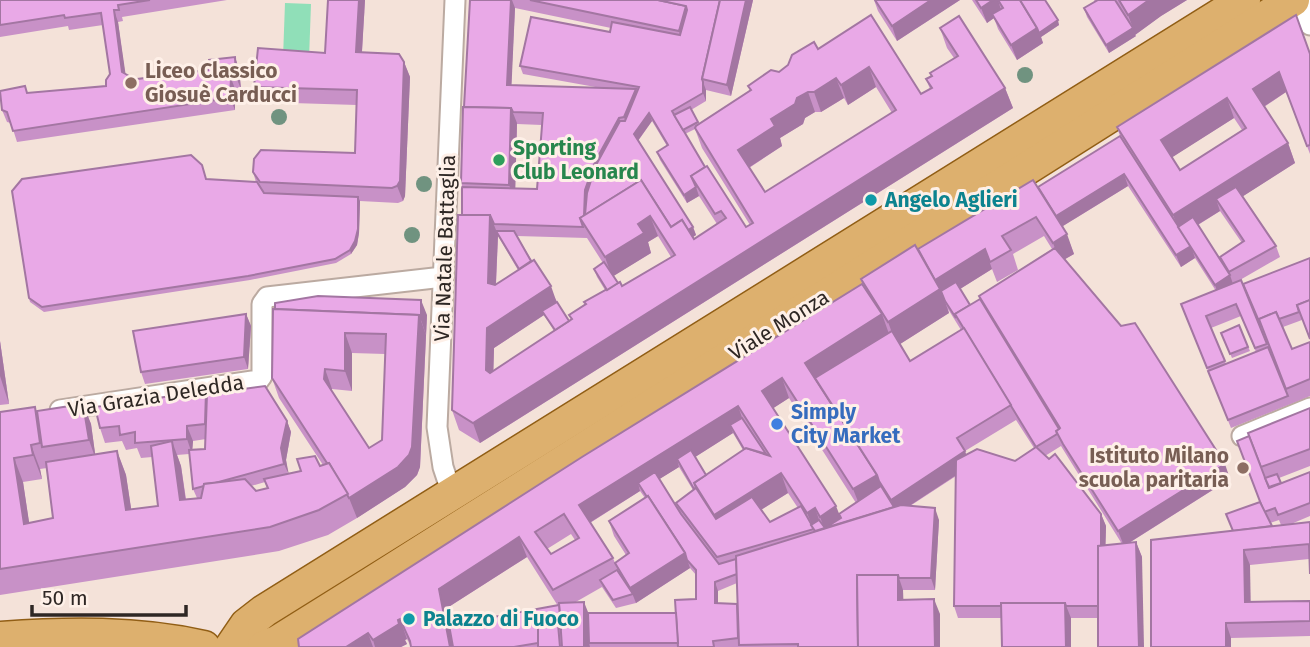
<svg xmlns="http://www.w3.org/2000/svg" width="1310" height="647" font-family="'Fira Sans',sans-serif">
	<style>
		.green { fill: #90dfb8 }
		.lines { fill: none; stroke-linecap: round; stroke-linejoin: round }
		.street-casing { stroke: #bbaaa1; stroke-width: 23 }
		.primary-casing { stroke: #915e15; stroke-width: 35 }
		.street { stroke: #fff; stroke-width: 19 }
		.primary { stroke: #ddb06e; stroke-width: 32 }
		.tree { fill: #709380 }
		.wall { fill: #c891c7; fill-rule: evenodd }
		.shaded-wall { fill: #a376a2 }
		.building { fill: #e9a9e7; stroke: #a376a2; stroke-width: 2; fill-rule: evenodd }
		.education-dot { fill: #8d6e63; stroke: #fef0e8; stroke-width: 2.5 }
		.leisure-dot { fill: #2e9e5b; stroke: #fef0e8; stroke-width: 2.5 }
		.culture-dot { fill: #0f9aa8; stroke: #fef0e8; stroke-width: 2.5 }
		.shop-dot { fill: #3f7fe0; stroke: #fef0e8; stroke-width: 2.5 }
		.labels { text-anchor: middle; stroke-width: 6; stroke-linejoin: round; paint-order: stroke }
		.education-label { font-size: 21px; font-weight: bold; fill: #785e54; stroke: #fef0e8; text-anchor: start }
		.leisure-label { font-size: 21px; font-weight: bold; fill: #27864d; stroke: #fef0e8; text-anchor: start }
		.culture-label { font-size: 21px; font-weight: bold; fill: #0d838f; stroke: #fef0e8; text-anchor: start }
		.street-label { font-size: 21px; fill: #2e2724; stroke: #fef0e8 }
		.shop-label { font-size: 21px; font-weight: bold; fill: #366cbe; stroke: #fef0e8; text-anchor: start }
	</style>
	<rect width="100%" height="100%" fill="#f4e2d9"/>
	<polygon class="green" points="285,3 311,4 309,59 283,58"/>
	<g class="lines">
		<defs>
			<g id="street">
				<polyline points="1300,0 1310,25"/>
				<polyline points="60,410 259,380 262,376 262,304 267,297 443,277"/>
				<polyline points="1242,436 1310,408"/>
				<polyline points="452,494 443,467 437,427 455,0"/>
			</g>
			<g id="primary">
				<path d="M0,638c68,-5 137,-6 204,9"/>
				<polyline points="231,647 246,625 264,611 1244,0"/>
				<polyline points="264,647 277,642 373,582 1293,0"/>
			</g>
		</defs>
		<use href="#street" class="street-casing"/>
		<use href="#primary" class="primary-casing"/>
		<use href="#street" class="street"/>
		<use href="#primary" class="primary"/>
	</g>
	<g class="tree">
		<circle cx="1025" cy="75" r="8"/>
		<circle cx="279" cy="117" r="8"/>
		<circle cx="424" cy="184" r="8"/>
		<circle cx="412" cy="235" r="8"/>
	</g>
	<g class="wall">
		<polygon points="0,0 227,0 122,17 123,21 118,22 125,74 129,76 130,80 208,70 235,57 239,69 241,89 235,89 235,110 17,142 11,123 7,122 2,110 28,93 106,86 110,74 103,25 69,30 68,26 0,37"/>
		<polygon points="328,0 365,0 362,52 404,62 410,77 405,196 403,201 398,203 360,201 359,233 357,245 351,254 336,263 250,280 44,312 30,302 29,298 206,179 256,182 253,172 355,153 357,105 260,102 254,87 325,53"/>
		<path d="M470,0h283l-22,96 -25,-6v11l-15,9 7,14 52,-33 -2,-5 31,-14 39,-23 53,-34 50,79 9,-5 -4,-10 5,-3 -1,-3 24,-15 -7,-10 -7,-20 65,60 8,20 -533,335 -21,-13 -7,-20 10,-195v-28l-1,-4zM515,8l96,20 -1,4 -90,34 3,8 78,14 -90,-3zM876,87l16,26 -127,79 -16,-24 33,-22 -2,-8 23,-14 2,-6 10,-6h6l23,-14 4,7zM652,121l15,25 -10,6 3,8 27,43 12,-7 18,28 -23,15 -1,-2 3,-2 -3,-8 -55,-86zM517,124l25,1 -5,64 -22,-1zM695,129l7,19 48,77 -4,2 -41,-60 -20,-33zM498,236l20,34 -22,15zM517,236l70,2 16,25 -9,6 3,8 8,13 -21,12 1,2 -16,11 2,5 -2,1zM658,236l13,21 -49,29 -4,-3 -5,-7 38,-23 -3,-11zM544,315l10,16 -61,40 1,-23z"/>
		<polygon points="874,0 960,0 897,41 878,11"/>
		<polygon points="972,0 1045,0 1059,25 1041,37 1043,43 1017,60 998,29 994,18 987,23"/>
		<polygon points="1094,0 1187,0 1161,16 1135,35 1136,36 1109,53 1087,17 1084,8 1095,2"/>
		<path d="M1310,54v100l-24,-62 -22,15 24,36 7,20 -52,33 33,50 4,11 -47,27h10l67,-26 -8,62 -19,7 9,22 18,-7v54l-79,32 -45,-112 30,-25 -21,-33 -14,9 -53,-81 -65,40 11,28 -9,5 165,220 -101,64 7,-1 6,15 -44,61h-27v29h-69l-1,-29h-43l-4,-12 2,-130 -46,30 29,14 -4,70h-32v10l37,14v33h-529l-4,-8 -2,1 2,4 -6,3h-102l563,-363 -1,-5 177,-92 82,-51 -3,-9zM1234,118l8,12 -62,40 -8,-13zM1220,211l22,32 -21,18 -23,-36zM1044,236l8,13 -73,47 1,3 -10,6 -10,-16 32,-20 5,13 21,-12 -5,-16zM948,309l13,21 -51,31 -10,-17 49,-31zM1241,316l15,36 -30,12 -15,-36zM789,398l67,105 -17,11 -66,-106zM1016,420l18,28 -19,13 -49,-6 -1,-4zM733,433l10,17 -37,25 -11,-18zM1061,446l8,13 53,85 -17,1 1,-19 -5,-12 -56,-58zM679,467l14,23 -17,13 2,6 -19,-30zM640,491l5,7 -36,23 5,15 12,19 -11,8 -2,-5 -23,-35zM788,493l10,15 -28,14 -9,-12zM571,534l4,6 -24,14 -4,-5zM527,557l31,49 -108,18 -3,-16zM690,568l6,7v24l-20,14h-88l-14,-10 28,-16 14,21 20,-5zM737,583v21l-19,-1v-12z"/>
		<path d="M273,309l154,6 -7,152 -3,8 -12,12 -48,31 -29,17 -49,16 -279,44v-183l37,-1 46,-7 8,20 4,30 22,-3 9,24 5,34 27,-3 -6,-49 -11,1 -4,-10 -11,2 -4,-9 -17,2 -5,-15 106,-37 1,3 80,27 4,11 -5,28 2,14 35,-9 -44,-67 -7,-20zM352,353l33,1 -3,86 -13,8 -37,-57v-2l20,2zM206,439l-1,10 -13,1 1,-9zM189,454l4,35 4,9 -11,1 -5,-33 -4,-11zM47,468l6,50 -24,5 -6,-41 19,-3 -2,-10zM265,482l2,6 -11,3 -5,-5z"/>
		<polygon points="246,314 251,326 248,369 145,384 141,372"/>
		<polygon points="1239,325 1250,351 1232,358 1221,333"/>
		<polygon points="0,341 9,404 0,405"/>
		<path d="M1310,408v58l-31,12 2,5 29,-11v44l-19,8 19,-2 -1,37 -59,6v37l60,-1v35l-79,2 -80,9 81,-116 28,-29 -11,-66zM1279,520l2,5 -9,1 -2,-3z"/>
	</g>
	<g class="shaded-wall">
		<polygon points="359,0 365,0 361,67 356,52"/>
		<polygon points="511,0 512,0 515,8 511,97 507,85"/>
		<polygon points="746,0 753,0 731,96 727,85"/>
		<polygon points="931,0 960,0 897,41 892,26"/>
		<polygon points="993,0 998,0 1002,13 992,14 994,18 987,23 981,8"/>
		<polygon points="1149,0 1187,0 1161,16 1135,35 1136,36 1109,53 1106,45 1133,28 1128,15"/>
		<polygon points="686,6 690,18 683,43 679,31"/>
		<polygon points="114,10 118,22 127,84 122,72"/>
		<polygon points="1058,20 1059,25 1041,37 1043,43 1017,60 1011,45 1037,28"/>
		<polygon points="235,57 239,69 241,89 236,77"/>
		<polygon points="404,62 410,77 405,196 403,201 397,186"/>
		<polygon points="869,67 876,87 848,105 841,85"/>
		<polygon points="1279,72 1286,92 1260,109 1253,89"/>
		<polygon points="231,78 235,89 235,110 230,98"/>
		<polygon points="836,78 844,98 821,112 814,92"/>
		<polygon points="703,82 706,90 706,101 703,93"/>
		<polygon points="1005,88 1013,108 480,443 473,423"/>
		<polygon points="636,89 641,101 628,129 624,117"/>
		<polygon points="808,92 815,112 805,118 803,124 780,138 782,146 745,170 738,150 771,119 797,98"/>
		<polygon points="1227,98 1234,118 1168,160 1161,140"/>
		<polygon points="511,108 517,123 515,200 509,185"/>
		<polygon points="649,113 652,121 637,142 634,134"/>
		<polygon points="619,118 623,129 583,223 585,190 595,162"/>
		<polygon points="1288,143 1295,163 1223,209 1216,199 1220,211 1181,235 1173,215"/>
		<polygon points="1124,174 1128,186 1058,229 1054,217"/>
		<polygon points="696,187 699,196 687,203 684,195"/>
		<polygon points="358,197 360,201 359,233 357,245 351,254 350,250"/>
		<polygon points="490,215 498,235 495,303 488,283"/>
		<polygon points="650,216 658,236 648,242 651,253 612,277 605,257 638,224"/>
		<polygon points="693,227 696,235 678,247 675,239"/>
		<polygon points="1067,234 1074,254 1060,262 1053,243"/>
		<polygon points="1191,246 1195,258 1181,267 1176,255"/>
		<polygon points="985,249 992,269 944,299 949,313 897,346 888,322 935,280"/>
		<polygon points="1230,275 1233,284 1218,294 1215,285"/>
		<polygon points="551,286 558,306 542,311 544,315 494,348 493,390 486,370 487,328"/>
		<polygon points="421,300 427,315 426,335 421,320"/>
		<polygon points="246,314 251,326 248,369 244,357"/>
		<polygon points="882,314 889,334 812,383 805,363"/>
		<polygon points="419,315 426,335 420,467 417,475 405,487 357,518 349,498 398,467"/>
		<polygon points="345,333 352,353 352,391 345,371"/>
		<polygon points="0,341 9,404 0,376"/>
		<polygon points="325,369 332,389 331,399 324,379"/>
		<polygon points="782,378 789,398 769,411 762,391"/>
		<polygon points="83,404 91,424 96,460 89,440"/>
		<polygon points="738,406 745,426 730,425 733,433 681,466 677,459 679,467 642,490 638,483 640,491 586,525 579,505"/>
		<polygon points="287,421 291,432 286,460 289,475 284,464 281,448"/>
		<polygon points="187,426 193,441 192,454 187,439"/>
		<polygon points="172,441 181,466 189,524 180,500"/>
		<polygon points="31,445 40,469 42,479 33,455"/>
		<polygon points="117,451 126,475 135,534 126,510"/>
		<polygon points="965,451 970,466 897,514 895,511 891,500"/>
		<polygon points="14,458 23,482 33,548 24,524"/>
		<polygon points="1225,464 1230,479 1124,546 1118,531"/>
		<polygon points="781,473 788,493 722,534 714,515"/>
		<polygon points="877,475 884,495 861,509 853,489"/>
		<polygon points="836,506 844,526 826,533 820,517"/>
		<polygon points="815,508 822,528 812,525 807,513"/>
		<polygon points="935,508 939,520 935,590 931,578"/>
		<polygon points="1101,514 1106,526 1104,618 1099,606"/>
		<polygon points="519,537 527,557 447,608 454,647 450,647 439,589"/>
		<polygon points="1136,542 1142,557 1144,647 1139,647"/>
		<polygon points="1244,550 1250,565 1251,617 1245,602"/>
		<polygon points="685,553 690,568 636,603 630,588"/>
		<polygon points="898,575 903,590 904,615 898,600"/>
		<polygon points="715,582 718,591 718,611 715,603"/>
		<polygon points="934,599 940,614 940,647 935,647"/>
		<polygon points="584,602 590,617 589,643 590,647 584,647"/>
		<polygon points="1065,603 1071,618 1071,647 1066,647"/>
		<polygon points="400,619 407,639 405,640 407,644 401,647 375,647 373,640"/>
		<polygon points="1226,623 1231,638 1231,647 1226,647"/>
		<polygon points="368,633 373,647 346,647"/>
	</g>
	<g class="building">
		<polygon points="0,0 150,0 118,5 119,10 114,10 122,72 129,76 129,80 208,70 209,60 235,57 236,77 231,78 230,98 13,131 7,112 2,110 0,91 25,86 27,93 106,86 106,80 110,74 101,13 65,18 64,15 0,25"/>
		<polygon points="328,0 359,0 356,52 399,54 404,62 400,181 397,186 392,188 260,182 253,172 254,159 261,150 355,153 357,90 254,87 258,48 325,53"/>
		<polygon points="470,0 511,0 507,85 636,89 624,117 619,118 595,162 585,190 584,216 580,218 583,227 494,224 490,215 462,215 462,187 537,189 543,113 513,112 511,108 464,107"/>
		<polygon points="530,0 658,0 686,6 679,31"/>
		<polygon points="658,0 720,0 702,79 703,82 703,93 672,111 705,167 691,176 696,187 684,195 657,152 668,145 649,113 634,134 693,227 688,230 682,220 671,227 641,180 585,215 587,193 596,165 620,121 625,121 639,87 520,66 531,17 610,32 612,22 680,35 687,10 686,6"/>
		<polygon points="720,0 746,0 727,85 702,79"/>
		<polygon points="875,0 931,0 892,26"/>
		<polygon points="976,0 993,0 981,8"/>
		<polygon points="998,0 1020,0 1037,28 1011,45 992,14 1003,8"/>
		<polygon points="1020,0 1045,0 1058,20 1039,33 1037,28"/>
		<polygon points="1098,0 1115,0 1133,28 1106,45 1084,8"/>
		<polygon points="1119,0 1149,0 1128,15"/>
		<path d="M871,15l50,79 11,-6 -6,-9 6,-3 -2,-3 28,-17 -18,-28 19,-12 46,72 -532,335 -21,-13 6,-195h32l-2,68 7,2 39,-25 17,26 -64,42 -1,42 4,3 82,-54 -3,-4 17,-11 -2,-2 36,-20 2,4 53,-31 -25,-39 -12,8 6,9 -39,24 -25,-39 61,-38 30,47 11,-7 12,19 32,-21 -5,-7 -6,3 -24,-38 16,-10 39,61 7,-4 -58,-95 1,-2 55,-36 -3,-4 23,-16 8,2 9,-7 4,-10 22,-13 4,7zM869,67l27,43 -131,82 -27,-42 37,-24 -4,-7 24,-15 2,-6 11,-6h6l22,-14 5,7z"/>
		<path d="M1296,15l14,39v91l-3,1 -28,-74 -26,17 35,54 -115,72 -56,-88zM1227,98l19,30 -66,42 -19,-30z"/>
		<polygon points="463,107 511,108 509,185 461,183"/>
		<polygon points="690,107 698,122 683,130 674,115"/>
		<polygon points="1120,136 1191,246 1176,255 1124,174 1056,216 1038,187"/>
		<polygon points="191,155 202,165 206,179 257,182 264,193 358,197 358,229 355,241 350,250 335,259 248,276 42,307 29,298 12,191 22,179"/>
		<polygon points="1033,180 1067,234 1053,243 1036,217 1002,236 1011,250 990,262 985,249 935,280 918,249"/>
		<polygon points="1236,187 1276,246 1229,272 1220,257 1244,241 1216,199"/>
		<polygon points="1193,217 1230,275 1215,285 1178,227"/>
		<polygon points="496,231 514,231 531,261 519,269"/>
		<polygon points="915,245 940,289 888,322 861,279"/>
		<polygon points="1055,248 1121,326 1135,323 1225,464 1118,531 1063,444 1056,431 1060,428 979,296"/>
		<polygon points="1310,258 1310,300 1297,305 1299,312 1279,319 1276,312 1259,319 1261,326 1243,284"/>
		<polygon points="604,262 618,283 607,290 594,269"/>
		<polygon points="1241,280 1267,344 1255,348 1236,304 1206,316 1225,361 1207,368 1181,304"/>
		<polygon points="956,282 970,305 955,314 956,318 945,301 941,291"/>
		<path d="M862,284l20,30 -77,49 72,112 -24,14 -71,-111 -20,13 74,115 -16,11 -5,-9 -8,5 -26,-40 -67,42 -20,-32 52,-35 24,8 -32,-50 -159,99 34,53 -60,32 -34,-53 -80,52 11,58h-39l-1,-6 -10,-22 -2,1 1,4 -26,16 -5,-7 -22,14h-47l-1,-8 284,-182zM564,514l15,24 -28,16 -16,-22z"/>
		<polygon points="318,296 421,300 421,320 419,315 275,309 275,303"/>
		<polygon points="980,299 1059,429 1056,431 1057,434 1036,447 1049,459 1055,454 1101,514 1101,546 1098,546 1098,606 1066,606 1065,603 1001,603 1001,606 954,606 956,460 977,449 1015,461 1036,447 955,314"/>
		<polygon points="1310,300 1310,339 1297,305"/>
		<polygon points="557,302 569,321 555,330 542,311"/>
		<path d="M273,309l146,6 -7,132 -3,8 -11,12 -49,31 -20,-35h-2l-55,-85zM345,333l41,1 -4,106 -13,8 -45,-69 1,-10 20,2z"/>
		<polygon points="1276,312 1292,349 1310,342 1310,379 1286,389 1259,319"/>
		<polygon points="246,314 244,357 141,372 133,331"/>
		<polygon points="1239,325 1248,347 1230,354 1221,333"/>
		<polygon points="964,328 1011,405 957,438 965,451 891,500 879,481 877,475 815,378 892,331 910,361"/>
		<polygon points="1268,347 1288,396 1228,420 1208,371"/>
		<polygon points="265,386 287,421 281,448 284,464 215,483 204,484 204,486 193,489 189,450 205,449 207,394"/>
		<polygon points="206,391 205,424 187,426 187,439 135,443 135,432 120,435 119,426 100,428 95,407"/>
		<polygon points="83,404 89,440 42,447 37,411"/>
		<polygon points="35,407 40,443 31,445 33,455 14,458 24,524 53,518 46,462 117,451 126,510 158,506 151,446 172,441 180,500 201,498 204,484 245,479 256,491 268,488 264,479 301,471 297,459 315,456 320,466 329,463 348,494 319,510 270,527 0,569 0,412"/>
		<polygon points="1310,408 1310,449 1261,467 1248,433"/>
		<polygon points="742,418 766,454 746,448 744,449 730,425"/>
		<polygon points="1249,436 1269,488 1310,472 1310,503 1278,515 1275,508 1264,512 1237,441"/>
		<polygon points="691,450 706,475 694,483 696,488 694,489 677,459"/>
		<polygon points="655,472 681,514 719,564 736,559 737,574 715,582 715,603 737,604 738,638 713,641 714,647 678,647 675,600 696,599 696,570 687,560 685,553 648,496 647,497 638,483"/>
		<polygon points="1277,474 1281,483 1269,487 1265,478"/>
		<polygon points="881,486 894,507 825,528 841,518 839,514"/>
		<polygon points="696,488 716,519 752,497 770,522 801,506 814,529 717,557 676,503"/>
		<polygon points="648,496 685,553 630,588 615,563 629,553 609,521"/>
		<polygon points="1260,502 1272,526 1233,531 1226,514"/>
		<polygon points="901,505 935,508 931,578 899,578 898,575 857,575 858,647 798,647 798,644 739,645 736,556"/>
		<polygon points="819,520 825,528 815,531 811,525"/>
		<polygon points="1310,522 1310,574 1309,544 1244,550 1245,602 1310,601 1310,621 1226,623 1226,647 1151,647 1151,540"/>
		<polygon points="1136,542 1139,647 1098,647 1098,546"/>
		<polygon points="617,570 633,594 613,600 600,580"/>
		<polygon points="857,575 898,575 898,600 934,599 935,647 858,647"/>
		<polygon points="584,602 584,647 562,647 559,603"/>
		<polygon points="1001,603 1065,603 1066,647 1002,647"/>
		<polygon points="559,605 561,630 558,624 538,625 538,643 514,647 453,647 449,625"/>
		<polygon points="588,613 676,613 678,643 589,643"/>
		<polygon points="558,624 560,647 538,647 538,625"/>
	</g>
	<g class="education-dot">
		<circle cx="131" cy="83" r="7"/>
		<circle cx="1243" cy="468" r="7"/>
	</g>
	<circle class="leisure-dot" cx="499" cy="160" r="7"/>
	<g class="culture-dot">
		<circle cx="871" cy="200" r="7"/>
		<circle cx="409" cy="619" r="7"/>
	</g>
	<circle class="shop-dot" cx="777" cy="424" r="7"/>
	<g class="labels">
		<g class="education-label">
			<text x="145" y="78">Liceo Classico<tspan x="145" dy="24">Giosuè Carducci</tspan></text>
			<text x="1229" y="463" text-anchor="end">Istituto Milano<tspan x="1229" dy="24">scuola paritaria</tspan></text>
		</g>
		<g class="leisure-label">
			<text x="513" y="155">Sporting<tspan x="513" dy="24">Club Leonard</tspan></text>
		</g>
		<g class="culture-label">
			<text x="885" y="207">Angelo Aglieri</text>
			<text x="423" y="626">Palazzo di Fuoco</text>
		</g>
		<g class="street-label">
			<text transform="translate(445 248) rotate(-88)" y="7">Via Natale Battaglia</text>
			<text transform="translate(779 325) rotate(-32)" y="7">Viale Monza</text>
			<text transform="translate(156 396) rotate(-9)" y="7">Via Grazia Deledda</text>
		</g>
		<g class="shop-label">
			<text x="791" y="419">Simply<tspan x="791" dy="24">City Market</tspan></text>
		</g>
	</g>
	<path d="M32 605v10h154v-10" fill="none" stroke="#2e2724" stroke-width="3.5"/>
	<text x="42" y="605" font-size="21" fill="#2e2724" stroke="#fef0e8" stroke-width="5" paint-order="stroke">50 m</text>
</svg>
